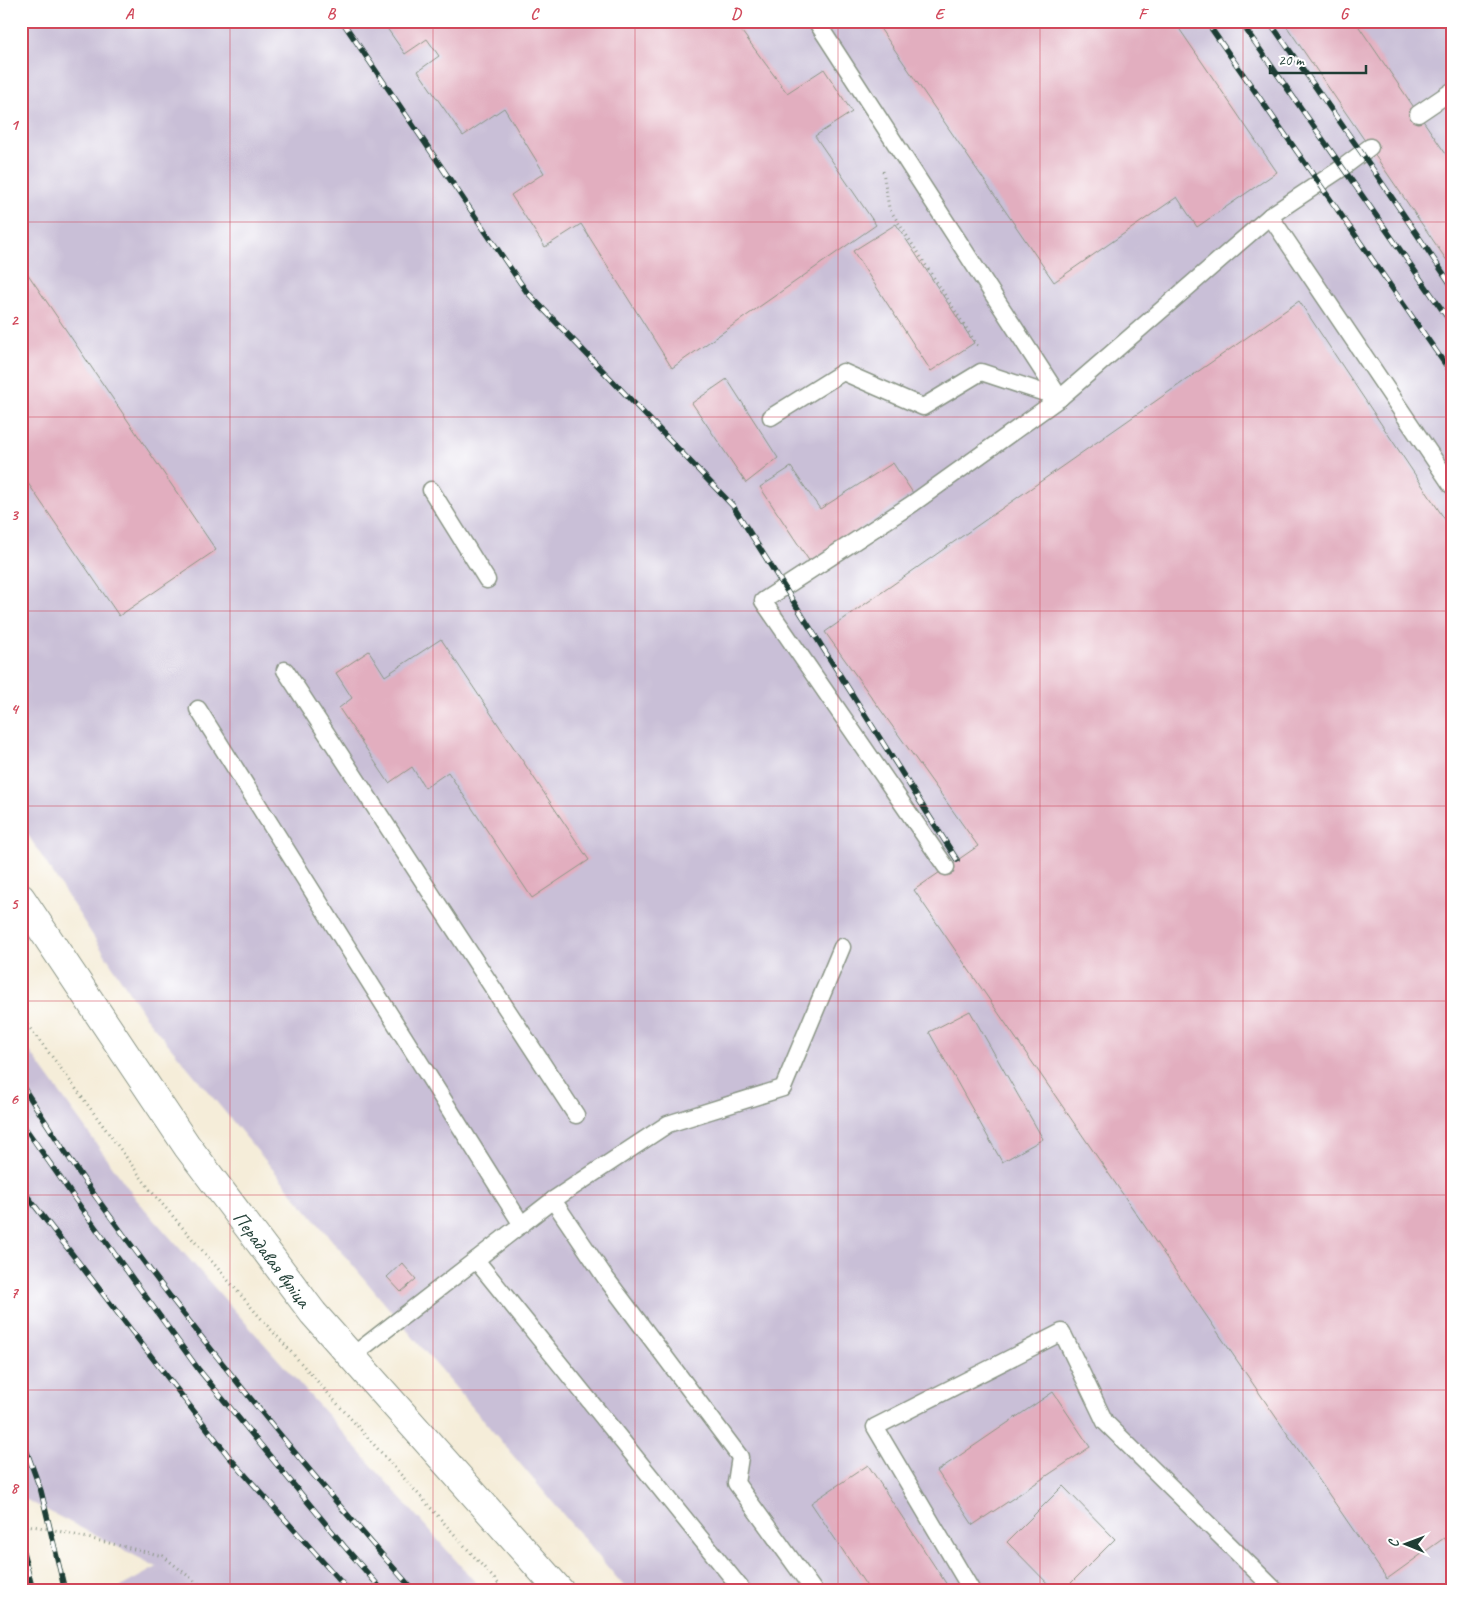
<svg xmlns="http://www.w3.org/2000/svg" width="1473" height="1612" font-family="Caveat,sans-serif">
	<style>
		.industrial { fill: #c9bfd7 }
		.building { fill: #e2aebf }
		.lines { fill: none; stroke-linecap: round; stroke-linejoin: round }
		.lane-casing { stroke: #8a9586; stroke-width: 19 }
		.street-casing { stroke: #8a9586; stroke-width: 30 }
		.path { stroke: #8a9586; stroke-width: 3; stroke-dasharray: 1 4; stroke-linecap: butt }
		.lane { stroke: #fff; stroke-width: 16 }
		.street { stroke: #fff; stroke-width: 28 }
		.rail-casing { stroke: #1f3d34; stroke-width: 5.5 }
		.rail { stroke: #fff; stroke-width: 4; stroke-dasharray: 11; stroke-linecap: butt }
		.grid { fill: none; stroke: #d1495b; stroke-width: 1; stroke-opacity: 0.55 }
		.labels { text-anchor: middle; stroke-width: 4; stroke-linejoin: round; paint-order: stroke }
		.street-label { font-size: 20px; fill: #1f3d34; stroke: #fff }
		.neatline { fill: none; stroke: #d1495b; stroke-width: 2 }
		.grid-label { font-size: 16px; text-anchor: middle; font-weight: bold; fill: #d1495b }
	</style>
	<rect width="100%" height="100%" fill="#fff"/>
	<filter id="ink" filterUnits="userSpaceOnUse"><feTurbulence type="fractalNoise" baseFrequency=".02" numOctaves="2"/><feDisplacementMap in="SourceGraphic" scale="10" xChannelSelector="R" yChannelSelector="G"/><feConvolveMatrix kernelMatrix="1 2 1 2 8 2 1 2 1" color-interpolation-filters="sRGB"/></filter>
	<filter id="wash" filterUnits="userSpaceOnUse"><feTurbulence type="fractalNoise" baseFrequency=".0096" numOctaves="4" result="noise"/><feDisplacementMap in="SourceGraphic" scale="20" xChannelSelector="R" yChannelSelector="G"/><feGaussianBlur stdDeviation="1.12" result="paint"/><feColorMatrix in="noise" values="0 0 0 0 0 0 0 0 0 0 0 0 0 0 0 0 0 1.4 0 .05"/><feComposite in="paint" operator="in"/></filter>
	<g filter="url(#wash)">
		<rect width="100%" height="100%" fill="#f5edd9"/>
		<g class="industrial">
			<polygon points="21,21 1452,21 1452,1591 628,1591 411,1335 144,1015 21,824"/>
			<polygon points="21,1039 136,1199 483,1591 113,1591 157,1567 21,1497"/>
		</g>
		<g id="blocks">
			<g class="building">
				<polygon points="382,21 734,21 787,93 824,69 852,112 815,136 876,225 672,368 581,224 545,247 511,195 544,173 504,108 463,136 418,71 439,56 427,39 405,54"/>
				<polygon points="875,21 1174,21 1277,172 1197,227 1177,197 1054,282"/>
				<polygon points="1283,21 1355,21 1452,163 1452,268"/>
				<polygon points="896,224 974,343 931,371 853,251"/>
				<polygon points="21,264 216,550 119,616 21,473"/>
				<polygon points="1299,301 1452,530 1452,1549 1444,1538 1387,1579 914,890 978,846 825,632"/>
				<polygon points="727,379 778,458 746,483 692,403"/>
				<polygon points="893,463 913,493 810,562 760,487 791,467 820,509"/>
				<polygon points="441,639 589,860 532,898 448,772 425,788 412,767 389,783 339,708 352,698 336,673 369,651 385,676"/>
				<polygon points="970,1011 1043,1139 1002,1162 929,1032"/>
				<polygon points="402,1263 416,1279 401,1292 387,1277"/>
				<polygon points="1053,1392 1090,1447 973,1525 937,1471"/>
				<polygon points="868,1465 951,1591 870,1591 811,1503"/>
				<polygon points="1063,1486 1115,1539 1063,1591 1055,1591 1007,1542"/>
			</g>
		</g>
	</g>
	<g filter="url(#ink)">
		<use href="#blocks" fill-opacity="0" stroke="#8a9586" stroke-width="1"/>
		<g class="lines">
			<defs>
				<g id="lane">
					<polyline points="816,21 1060,398 1270,216 1342,168 1370,147"/>
					<polyline points="1418,114 1452,91"/>
					<polyline points="1270,216 1452,486"/>
					<polyline points="771,417 843,372 923,407 981,372 1060,398"/>
					<polyline points="431,490 487,580"/>
					<polyline points="285,670 576,1115"/>
					<polyline points="198,709 522,1225"/>
					<polyline points="946,867 763,601 912,504 1060,398"/>
					<polyline points="476,1260 743,1591"/>
					<polyline points="352,1356 553,1200"/>
					<polyline points="814,1591 736,1483 740,1457 605,1277 553,1200 668,1124 783,1088 842,947"/>
					<polyline points="972,1591 875,1427 1062,1332 1105,1422 1276,1591"/>
				</g>
				<g id="street">
					<path id="s1" d="M21,898l166,248 126,167 247,278"/>
				</g>
			</defs>
			<use href="#lane" class="lane-casing"/>
			<use href="#street" class="street-casing"/>
			<g class="path">
				<polyline points="883,171 889,208 979,348"/>
				<polyline points="21,1017 57,1063 151,1191 258,1315 505,1591"/>
				<polyline points="21,1524 50,1529 163,1556 207,1591"/>
			</g>
			<use href="#lane" class="lane"/>
			<use href="#street" class="street"/>
			<defs>
				<g id="rail">
					<polyline points="342,21 526,291 733,506 957,860"/>
					<polyline points="1206,21 1452,374"/>
					<polyline points="1240,21 1452,324"/>
					<polyline points="1269,21 1361,152 1452,286"/>
					<path d="M21,1084c25,38 49,77 75,113 99,137 206,268 318,394"/>
					<polyline points="21,1122 82,1209 199,1370 344,1546 383,1591"/>
					<polyline points="21,1188 230,1458 349,1591"/>
					<polyline points="21,1436 41,1491 65,1591"/>
					<polyline points="21,1544 33,1591"/>
				</g>
			</defs>
			<use href="#rail" class="rail-casing"/>
			<use href="#rail" class="rail"/>
		</g>
	</g>
	<path class="grid" d="M230,21v1570M433,21v1570M635,21v1570M838,21v1570M1040,21v1570M1243,21v1570M21,222h1431M21,417h1431M21,611h1431M21,806h1431M21,1001h1431M21,1195h1431M21,1390h1431"/>
	<g class="labels">
		<g class="street-label">
			<text dy="7" stroke="none"><textPath href="#s1" startOffset="440">Перадавая вуліца</textPath></text>
		</g>
	</g>
	<rect width="1473" height="1612" fill="none" stroke="#fff" stroke-width="55"/>
	<g transform="translate(1406 1544) rotate(271)" stroke="#ffffff" stroke-width="4" paint-order="stroke">
	<path d="M0-4L9 19L0 12L-9 19Z" fill="#1f3d34"/>
	<text y="-8" font-size="14" font-weight="bold" text-anchor="middle" fill="#1f3d34">С</text>
	</g>
	<path d="M1270 65v8h96v-8" fill="none" stroke="#1f3d34" stroke-width="2.5"/>
	<text x="1278" y="65" font-size="15" fill="#1f3d34" stroke="#ffffff" stroke-width="4" paint-order="stroke">20 m</text>
	<rect x="28" y="28" width="1418" height="1556" class="neatline"/>
	<g class="grid-label">
		<text x="129" y="19">A</text>
		<text x="331" y="19">B</text>
		<text x="534" y="19">C</text>
		<text x="736" y="19">D</text>
		<text x="939" y="19">E</text>
		<text x="1142" y="19">F</text>
		<text x="1344" y="19">G</text>
		<text x="14" y="130">1</text>
		<text x="14" y="325">2</text>
		<text x="14" y="520">3</text>
		<text x="14" y="714">4</text>
		<text x="14" y="909">5</text>
		<text x="14" y="1104">6</text>
		<text x="14" y="1298">7</text>
		<text x="14" y="1493">8</text>
	</g>
</svg>
